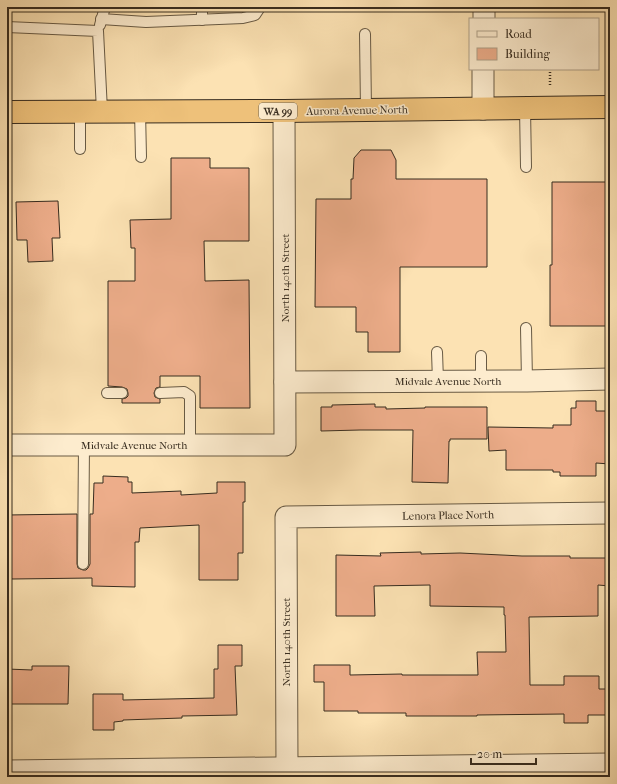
<svg xmlns="http://www.w3.org/2000/svg" width="617" height="784" font-family="'IM FELL French Canon',serif">
	<style>
		.building { fill: #edad8a; stroke: #372c1f }
		.lines { fill: none; stroke-linecap: round; stroke-linejoin: round }
		.service-casing { stroke: #685a44; stroke-width: 12 }
		.minor-casing { stroke: #685a44; stroke-width: 23 }
		.trunk-casing { stroke: #372c1f; stroke-width: 24 }
		.path { stroke: #372c1f; stroke-width: 2.5; stroke-dasharray: 1 2; stroke-linecap: butt }
		.service { stroke: #fdecce; stroke-width: 10 }
		.minor { stroke: #fdecce; stroke-width: 21 }
		.trunk { stroke: #eec17a; stroke-width: 22 }
		.labels { text-anchor: middle; stroke-width: 3; stroke-linejoin: round; paint-order: stroke }
		.shield { fill: #fdecce; stroke: #726654; stroke-width: 1 }
		.shield-label { font-size: 10px; font-weight: bold; fill: #372c1f }
		.street-label { font-size: 11px; fill: #372c1f; stroke: #fdecce }
	</style>
	<rect width="100%" height="100%" fill="#fce2b3"/>
	<filter id="stains"><feTurbulence type="fractalNoise" baseFrequency=".005" numOctaves="4"/><feColorMatrix values="0 0 0 0 .2 0 0 0 0 .09 0 0 0 0 .02 0 0 0 .5 -.17"/></filter>
	<radialGradient id="worn" r=".72"><stop offset=".6" stop-color="#630" stop-opacity="0"/><stop offset="1" stop-color="#630" stop-opacity=".3"/></radialGradient>
	<g class="building">
		<polygon points="361,150 391,150 396,160 396,179 487,179 487,267 400,267 400,352 368,352 368,332 356,332 356,307 315,307 316,199 351,199 351,179 353,179 354,158"/>
		<polygon points="171,158 210,158 210,168 249,168 249,241 204,241 205,281 249,280 250,408 200,408 200,376 160,376 160,387 156,388 154,393 155,397 160,399 160,403 122,403 122,399 126,398 128,396 128,393 127,389 122,387 108,386 108,281 135,281 135,248 131,248 130,220 171,219"/>
		<polygon points="552,182 610,182 610,326 550,326 550,265 552,265"/>
		<polygon points="58,201 60,238 52,238 53,261 28,262 27,240 17,240 16,202"/>
		<polygon points="576,401 596,401 596,411 610,411 610,464 596,463 596,476 560,476 560,472 553,472 553,470 506,470 506,450 489,451 488,427 553,428 553,425 571,425 571,408 576,408"/>
		<polygon points="375,404 375,407 386,407 386,409 425,408 425,407 487,407 487,439 450,439 450,441 449,441 448,483 412,482 413,430 360,430 321,431 321,407 332,407 332,405"/>
		<polygon points="103,476 128,477 128,482 132,482 132,493 181,491 181,495 217,493 217,482 245,482 245,502 243,502 243,553 238,553 238,580 199,580 199,525 140,528 139,542 135,542 135,587 92,586 92,578 12,579 11,577 7,577 7,515 77,514 77,564 78,568 83,570 86,570 88,568 90,564 90,514 93,514 94,483 103,483"/>
		<polygon points="421,552 421,554 460,553 522,556 570,556 570,558 610,558 610,586 598,585 598,616 529,617 530,685 564,685 564,676 599,676 599,689 610,689 610,715 588,715 588,723 564,723 564,714 477,715 477,716 406,716 406,713 358,713 358,711 324,711 324,682 314,682 314,665 350,665 350,675 402,674 402,675 478,675 477,652 506,652 505,615 504,615 504,607 430,606 430,585 374,586 375,616 336,616 336,555 381,556 380,553"/>
		<polygon points="218,645 242,645 242,666 235,666 237,715 182,716 182,718 123,720 123,721 114,722 114,730 93,730 93,694 123,694 123,700 214,698 214,669 218,669"/>
		<polygon points="32,666 69,666 68,704 7,704 7,669 32,670"/>
	</g>
	<g class="lines">
		<defs>
			<g id="service">
				<polyline points="202,7 202,20"/>
				<polyline points="101,19 146,22 243,18 255,15 259,9 259,7"/>
				<polyline points="100,25 105,7"/>
				<polyline points="7,27 98,31 102,111"/>
				<polyline points="365,34 366,110"/>
				<polyline points="525,108 526,167"/>
				<polyline points="80,111 80,149"/>
				<polyline points="140,111 141,157"/>
				<polyline points="526,328 527,381"/>
				<polyline points="437,352 438,381"/>
				<polyline points="481,356 481,381"/>
				<polyline points="107,393 122,393"/>
				<polyline points="160,393 184,392 190,396 190,445"/>
				<polyline points="83,564 84,445"/>
			</g>
			<g id="minor">
				<polyline points="484,19 484,7"/>
				<polyline points="483,109 483,69"/>
				<polyline points="285,382 527,381 610,379"/>
				<polyline points="7,445 285,445 284,111"/>
				<polyline points="287,768 286,517 610,513"/>
				<polyline points="7,771 610,764"/>
			</g>
			<polyline id="trunk" points="7,112 284,111 610,107"/>
		</defs>
		<use href="#service" class="service-casing"/>
		<use href="#minor" class="minor-casing"/>
		<use href="#trunk" class="trunk-casing"/>
		<polyline class="path" points="550,69 550,86"/>
		<use href="#service" class="service"/>
		<use href="#minor" class="minor"/>
		<use href="#trunk" class="trunk"/>
	</g>
	<g class="labels">
		<rect class="shield" x="259" y="103" width="38" height="16" rx="3"/>
		<g class="shield-label">
			<text x="278" y="115">WA 99</text>
		</g>
		<g class="street-label">
			<text transform="translate(357 110) rotate(-1)" y="4">Aurora Avenue North</text>
			<text transform="translate(285 278) rotate(-90)" y="4">North 140th Street</text>
			<text x="448" y="385">Midvale Avenue North</text>
			<text x="134" y="449">Midvale Avenue North</text>
			<text transform="translate(448 515) rotate(-1)" y="4">Lenora Place North</text>
			<text transform="translate(286 642) rotate(-90)" y="4">North 140th Street</text>
		</g>
	</g>
	<rect width="617" height="784" fill="none" stroke="#fce2b3" stroke-width="24"/>
	<rect x="8" y="8" width="601" height="768" fill="none" stroke="#372c1f" stroke-width="2"/>
	<rect x="12" y="12" width="593" height="760" fill="none" stroke="#372c1f"/>
	<rect x="469" y="18" width="130" height="52" fill="#fdecce" stroke="#ae9f88"/>
	<rect x="477" y="31" width="20" height="6" fill="#fdecce" stroke="#ae9f88"/>
	<text x="505" y="38" font-size="12" fill="#372c1f">Road</text>
	<rect x="477" y="48" width="20" height="12" fill="#edad8a" stroke="#ae9f88"/>
	<text x="505" y="58" font-size="12" fill="#372c1f">Building</text>
	<path d="M471 758v6h65v-6" fill="none" stroke="#372c1f" stroke-width="2"/>
	<text x="477" y="758" font-size="12" fill="#372c1f" stroke="#fdecce" stroke-width="3" paint-order="stroke">20 m</text>
	<rect width="100%" height="100%" filter="url(#stains)"/>
	<rect width="100%" height="100%" fill="url(#worn)"/>
</svg>
